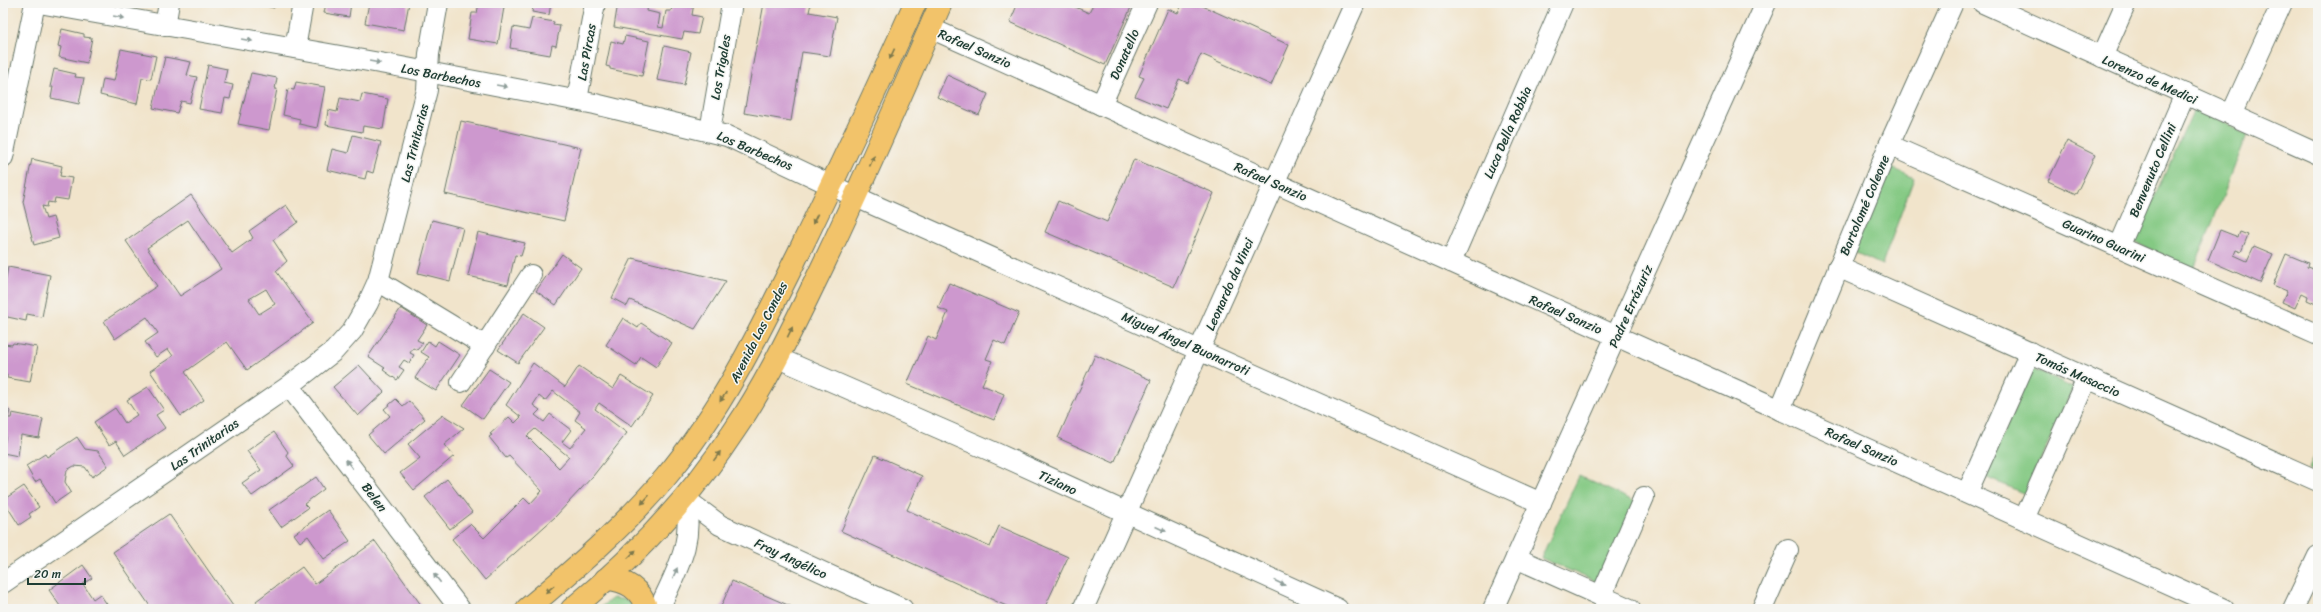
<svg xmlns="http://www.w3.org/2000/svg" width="2321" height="612" font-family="Sriracha,sans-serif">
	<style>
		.green { fill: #84c983; stroke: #52835c }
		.building { fill: #cd98ce; fill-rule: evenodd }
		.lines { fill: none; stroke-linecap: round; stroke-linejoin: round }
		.minor-casing { stroke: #687769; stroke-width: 22 }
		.major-casing { stroke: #687769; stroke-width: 24 }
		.minor { stroke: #fff; stroke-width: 20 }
		.major { stroke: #f2c36a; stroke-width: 22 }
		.oneway { fill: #8f9e9a }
		.oneway2 { fill: #7e794c }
		.labels { text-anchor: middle; stroke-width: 3; stroke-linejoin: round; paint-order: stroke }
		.street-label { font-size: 13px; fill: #1f3d34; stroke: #f6f6f2 }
	</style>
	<rect width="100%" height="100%" fill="#f6f6f2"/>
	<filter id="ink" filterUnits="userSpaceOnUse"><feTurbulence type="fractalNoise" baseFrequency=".025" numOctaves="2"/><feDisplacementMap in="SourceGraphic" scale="8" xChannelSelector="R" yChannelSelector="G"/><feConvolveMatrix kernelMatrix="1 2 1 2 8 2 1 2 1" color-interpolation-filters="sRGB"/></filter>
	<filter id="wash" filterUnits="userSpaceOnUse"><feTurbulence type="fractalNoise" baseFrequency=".012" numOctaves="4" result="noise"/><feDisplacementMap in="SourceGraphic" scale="16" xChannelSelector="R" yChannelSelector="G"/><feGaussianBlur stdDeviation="0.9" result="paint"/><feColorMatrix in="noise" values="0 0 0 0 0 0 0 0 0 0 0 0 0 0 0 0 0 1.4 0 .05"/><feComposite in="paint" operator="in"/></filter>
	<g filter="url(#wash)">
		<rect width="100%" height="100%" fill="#f1e4cb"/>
		<g class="green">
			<polygon points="2195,107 2247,135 2194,269 2134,242"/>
			<polygon points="1888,166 1914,178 1882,265 1852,251"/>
			<polygon points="2032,369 2073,388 2025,494 1984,476"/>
			<polygon points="2318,446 2318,473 2309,469"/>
			<polygon points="1579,476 1638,503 1601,584 1541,558"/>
			<polygon points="613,598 627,600 636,609 598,609"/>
		</g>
		<g id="blocks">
			<g class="building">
				<polygon points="253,3 275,3 274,8"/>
				<polygon points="326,3 351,3 349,17 324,13"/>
				<polygon points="369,3 409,3 404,30 365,23"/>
				<polygon points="479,3 504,7 498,44 468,39 472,13 477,13"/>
				<polygon points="534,3 551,3 549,15 532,12"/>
				<polygon points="618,3 648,3 647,11 660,14 658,27 663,28 666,11 671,11 673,3 694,3 692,15 702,17 698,34 684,32 682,39 614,27"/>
				<polygon points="764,3 811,3 809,12 837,17 830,56 802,52 791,121 744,113"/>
				<polygon points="1018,3 1066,3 1089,13 1094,3 1133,3 1105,65 1010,22"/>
				<polygon points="1183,3 1196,3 1289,45 1271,85 1201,54 1188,83 1179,79 1166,109 1135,96 1144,78 1139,76 1168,9 1178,13"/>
				<polygon points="532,18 554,22 553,25 560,26 556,46 552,45 550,55 510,48 513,27 529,30"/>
				<polygon points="62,29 84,34 84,37 92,38 87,63 59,57 61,47 58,46"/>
				<polygon points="625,36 649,41 642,76 610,69 610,67 606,66 611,41 623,44"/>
				<polygon points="664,46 691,52 684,85 657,80"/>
				<polygon points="121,49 156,56 151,79 142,78 137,104 100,95 103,79 114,81"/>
				<polygon points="165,57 191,62 187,75 197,77 190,103 181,101 177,113 153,108"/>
				<polygon points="208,65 227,69 224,83 233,85 230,99 225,98 222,113 199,109"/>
				<polygon points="54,69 76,74 75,77 84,78 79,104 51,98 53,87 50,87"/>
				<polygon points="251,73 277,78 275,89 277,89 269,130 238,124"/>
				<polygon points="947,75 988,94 979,115 937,97"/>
				<polygon points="296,82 325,87 317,128 299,124 300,119 283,115 288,89 294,90"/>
				<polygon points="362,94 388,99 383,129 363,126 362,132 326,125 328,110 337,112 340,98 360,102"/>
				<polygon points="461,121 581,148 564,221 445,194"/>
				<polygon points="353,135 381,142 373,173 367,171 365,179 327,170 332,149 348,153"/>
				<polygon points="2067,141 2095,155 2076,194 2048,181"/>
				<polygon points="32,159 62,166 60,176 72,178 68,200 55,198 54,203 48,202 47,207 42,206 46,219 53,217 59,238 34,245 23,202"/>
				<polygon points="1134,159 1214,193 1174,287 1045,232 1058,201 1107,222"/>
				<path d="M191,195l41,58 21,-15 -4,-7 37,-26 12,17 -25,18 14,21 -11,10 37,52 -66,47 -20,-28 -42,30 19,28 -23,16 -31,-45 23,-15 -5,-7 -12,8 -11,-15 13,-9 -11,-16 -32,22 -11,-18 53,-35 -31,-45zM188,220l33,49 -41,27 -33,-48zM266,289l9,15 -16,10 -10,-15z"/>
				<polygon points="432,220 463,228 450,281 418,273"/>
				<polygon points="2220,230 2238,237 2240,232 2248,235 2241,252 2236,250 2234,255 2247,261 2254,246 2273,254 2260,283 2208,260"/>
				<polygon points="478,232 525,243 521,256 515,255 508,285 468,276"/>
				<polygon points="562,254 581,268 556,305 536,291"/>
				<polygon points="2286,254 2308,263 2307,267 2318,271 2318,305 2307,300 2308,296 2302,293 2295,308 2282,302 2287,291 2273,285"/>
				<polygon points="632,258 726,281 695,329 630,300 627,306 612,298"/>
				<polygon points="8,267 50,275 42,317 27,314 26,321 3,316 3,295"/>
				<polygon points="949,283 1019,313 1005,345 994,340 986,359 992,361 982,385 1004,394 994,420 907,384 928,336 936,340 948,312 938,308"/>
				<polygon points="401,308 427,325 417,340 423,343 417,350 413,348 410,353 414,355 409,363 404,360 399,367 404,370 397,380 383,370 385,368 368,357"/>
				<polygon points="524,313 544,327 518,363 498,350"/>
				<polygon points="623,318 638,328 641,323 672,343 656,367 641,357 636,365 606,345"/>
				<polygon points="428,341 435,346 438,341 460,355 436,391 415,378 429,357 421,352"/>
				<polygon points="13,343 37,347 30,382 7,378 7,375 3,374 3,344 12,345"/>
				<polygon points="1095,355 1151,380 1114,463 1058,438"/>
				<path d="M533,363l32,24 14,-21 34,23 8,-13 32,20 -21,30 -33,-23 -4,6 32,24 -34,43 -38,41 -70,63 -33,-41 18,-15 14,14 40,-40 6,6 12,-13 -33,-35 -3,2 -17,-21 3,-2 -2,-1 19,-17 6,6 6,-6 -15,-12zM553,391l27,21 -5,8 11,8 -16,20 -8,-6 9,-12 -21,-16 -6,8 -9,-7 5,-5 -7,-5 6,-9 6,5zM535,429l34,28 -10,11 -32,-32z"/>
				<polygon points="359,365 384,392 358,416 333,387"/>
				<polygon points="489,369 509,382 483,419 463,405"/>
				<polygon points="148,387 164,410 156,415 165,428 125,455 116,441 109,445 94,422 115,408 125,423 137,415 127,400"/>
				<polygon points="396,399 403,406 409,401 425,419 384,454 368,435 390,416 384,409"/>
				<polygon points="3,405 10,411 8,418 11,418 12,413 43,419 39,438 21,435 18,456 3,453 6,434 3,433"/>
				<polygon points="443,415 464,428 444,445 454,456 414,490 400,473 420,458 408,444"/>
				<polygon points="274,432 288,452 286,455 294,466 252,496 242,483 261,470 247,451"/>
				<polygon points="77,437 85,449 98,451 108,466 92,477 85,467 74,466 67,470 65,482 71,492 55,503 40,479 35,482 26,466 45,454 47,457"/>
				<polygon points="875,455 922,476 907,510 990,547 999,526 1068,557 1044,609 1013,609 841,531"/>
				<polygon points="316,477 324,489 304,504 308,508 281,527 269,510"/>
				<polygon points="447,479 472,512 450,529 425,497"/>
				<polygon points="24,486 39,507 29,514 31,517 19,525 3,500"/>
				<polygon points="328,510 350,541 324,559 308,536 300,542 294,534"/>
				<polygon points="169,514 233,606 229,609 152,609 113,552"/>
				<polygon points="375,541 424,609 261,609 256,601 302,567 315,584"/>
				<polygon points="83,565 92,578 83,584 93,599 100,594 110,609 62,609 49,590"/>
				<polygon points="732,581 797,609 720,609"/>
			</g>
		</g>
	</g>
	<g filter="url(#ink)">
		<use href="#blocks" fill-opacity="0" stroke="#687769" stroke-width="1"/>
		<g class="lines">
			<defs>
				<g id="minor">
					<polyline points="39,3 391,65 595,104 727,136 856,197 1541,503"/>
					<polyline points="1983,3 2318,154"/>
					<polyline points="165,26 169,3"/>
					<polyline points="930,28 2224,609"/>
					<polyline points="295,48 303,3"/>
					<polyline points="2102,57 2126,3"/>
					<polyline points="577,100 595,3"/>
					<polyline points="1101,105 1147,3"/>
					<polyline points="2231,115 2282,3"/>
					<polyline points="710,131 732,3"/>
					<polyline points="1889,145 2318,335"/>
					<polyline points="3,157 35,3"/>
					<polyline points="2119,247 2185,94"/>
					<polyline points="1451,262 1563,3"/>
					<polyline points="1838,267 2318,481"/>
					<polyline points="378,281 485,346"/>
					<polyline points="778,358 998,454 1338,609"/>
					<polyline points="461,382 531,275"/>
					<polyline points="289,386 460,609"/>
					<polyline points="1780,410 1889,145 1953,3"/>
					<polyline points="1967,493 2030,352"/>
					<polyline points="684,498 720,525 903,609"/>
					<polyline points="2024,519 2087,378"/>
					<polyline points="1516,558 1630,609"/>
					<polyline points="3,583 289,386 334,351 352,331 368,303 378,281 427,90 429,54 438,3"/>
					<polyline points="1601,596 1644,497"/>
					<path d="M659,609c17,-38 37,-68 25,-111"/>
					<polyline points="1083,609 1355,3"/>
					<polyline points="1493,609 1766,3"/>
					<polyline points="1762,609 1788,550"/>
					<polyline points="2293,609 2318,556"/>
				</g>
				<g id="major">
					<path d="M606,579c21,1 34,10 41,30"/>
					<path d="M527,609c49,-41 96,-82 138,-131 57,-68 95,-147 134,-226 40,-83 79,-165 116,-249"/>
					<path d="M572,609c62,-51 118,-111 162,-178 32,-47 56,-98 81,-149 45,-92 85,-185 126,-279"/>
				</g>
			</defs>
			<use href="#minor" class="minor-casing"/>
			<use href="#major" class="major-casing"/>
			<use href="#minor" class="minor"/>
			<use href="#major" class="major"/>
		</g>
		<defs><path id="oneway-solid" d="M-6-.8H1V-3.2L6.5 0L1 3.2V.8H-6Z"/></defs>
		<g class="oneway">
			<use href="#oneway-solid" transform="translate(119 17) rotate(10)"/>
			<use href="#oneway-solid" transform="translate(247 40) rotate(10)"/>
			<use href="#oneway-solid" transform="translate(375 62) rotate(10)"/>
			<use href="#oneway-solid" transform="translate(502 86) rotate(10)"/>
			<use href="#oneway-solid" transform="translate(349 464) rotate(-127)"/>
			<use href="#oneway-solid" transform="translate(1161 529) rotate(24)"/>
			<use href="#oneway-solid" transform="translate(675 573) rotate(-66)"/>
			<use href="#oneway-solid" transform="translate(437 578) rotate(-127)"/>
			<use href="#oneway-solid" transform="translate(1280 583) rotate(24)"/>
		</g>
		<g class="oneway2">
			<use href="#oneway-solid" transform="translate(892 54) rotate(115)"/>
			<use href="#oneway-solid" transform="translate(872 161) rotate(-66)"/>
			<use href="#oneway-solid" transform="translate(815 219) rotate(116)"/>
			<use href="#oneway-solid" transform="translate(790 332) rotate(-64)"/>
			<use href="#oneway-solid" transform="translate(723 397) rotate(124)"/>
			<use href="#oneway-solid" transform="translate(717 456) rotate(-54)"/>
			<use href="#oneway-solid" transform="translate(645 500) rotate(132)"/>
			<use href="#oneway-solid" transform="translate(632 554) rotate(-45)"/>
			<use href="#oneway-solid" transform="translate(550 589) rotate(140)"/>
		</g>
	</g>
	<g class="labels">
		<g class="street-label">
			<text transform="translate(975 48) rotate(24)" y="5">Rafael Sanzio</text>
			<text transform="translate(586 52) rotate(-80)" y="5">Las Pircas</text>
			<text transform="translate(1124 54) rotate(-66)" y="5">Donatello</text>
			<text transform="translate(720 67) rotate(-80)" y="5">Los Trigales</text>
			<text transform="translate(441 75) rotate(11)" y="5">Los Barbechos</text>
			<text transform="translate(2150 79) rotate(24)" y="5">Lorenzo de Medici</text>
			<text transform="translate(1507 132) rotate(-66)" y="5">Luca Della Robbia</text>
			<text transform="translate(414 143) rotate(-76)" y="5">Las Trinitarias</text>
			<text transform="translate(755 150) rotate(23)" y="5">Los Barbechos</text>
			<text transform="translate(2152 170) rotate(-67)" y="5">Benvenuto Cellini</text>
			<text transform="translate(1271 181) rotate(24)" y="5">Rafael Sanzio</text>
			<text transform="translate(1864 205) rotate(-67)" y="5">Bartolomé Coleone</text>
			<text transform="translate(2104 240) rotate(24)" y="5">Guarino Guarini</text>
			<text transform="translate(1229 284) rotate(-66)" y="5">Leonardo da Vinci</text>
			<text transform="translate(1630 306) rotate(-66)" y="5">Padre Errázuriz</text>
			<text transform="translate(1566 314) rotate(24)" y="5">Rafael Sanzio</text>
			<text transform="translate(758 332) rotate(-63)" y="5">Avenida Las Condes</text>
			<text transform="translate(1186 343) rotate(24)" y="5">Miguel Ángel Buonarroti</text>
			<text transform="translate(2078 374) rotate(24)" y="5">Tomás Masaccio</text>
			<text transform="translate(204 444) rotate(-35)" y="5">Las Trinitarias</text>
			<text transform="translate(1862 446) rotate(24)" y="5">Rafael Sanzio</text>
			<text transform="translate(1058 482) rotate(25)" y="5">Tiziano</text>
			<text transform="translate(375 497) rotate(53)" y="5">Belen</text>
			<text transform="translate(791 558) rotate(25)" y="5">Fray Angélico</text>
		</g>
	</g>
	<rect width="2321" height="612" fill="none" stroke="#f6f6f2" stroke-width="16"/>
	<path d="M28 578v6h57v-6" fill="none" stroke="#1f3d34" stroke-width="2"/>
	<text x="34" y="578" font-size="12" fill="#1f3d34" stroke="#f6f6f2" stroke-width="3" paint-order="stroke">20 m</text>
</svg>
